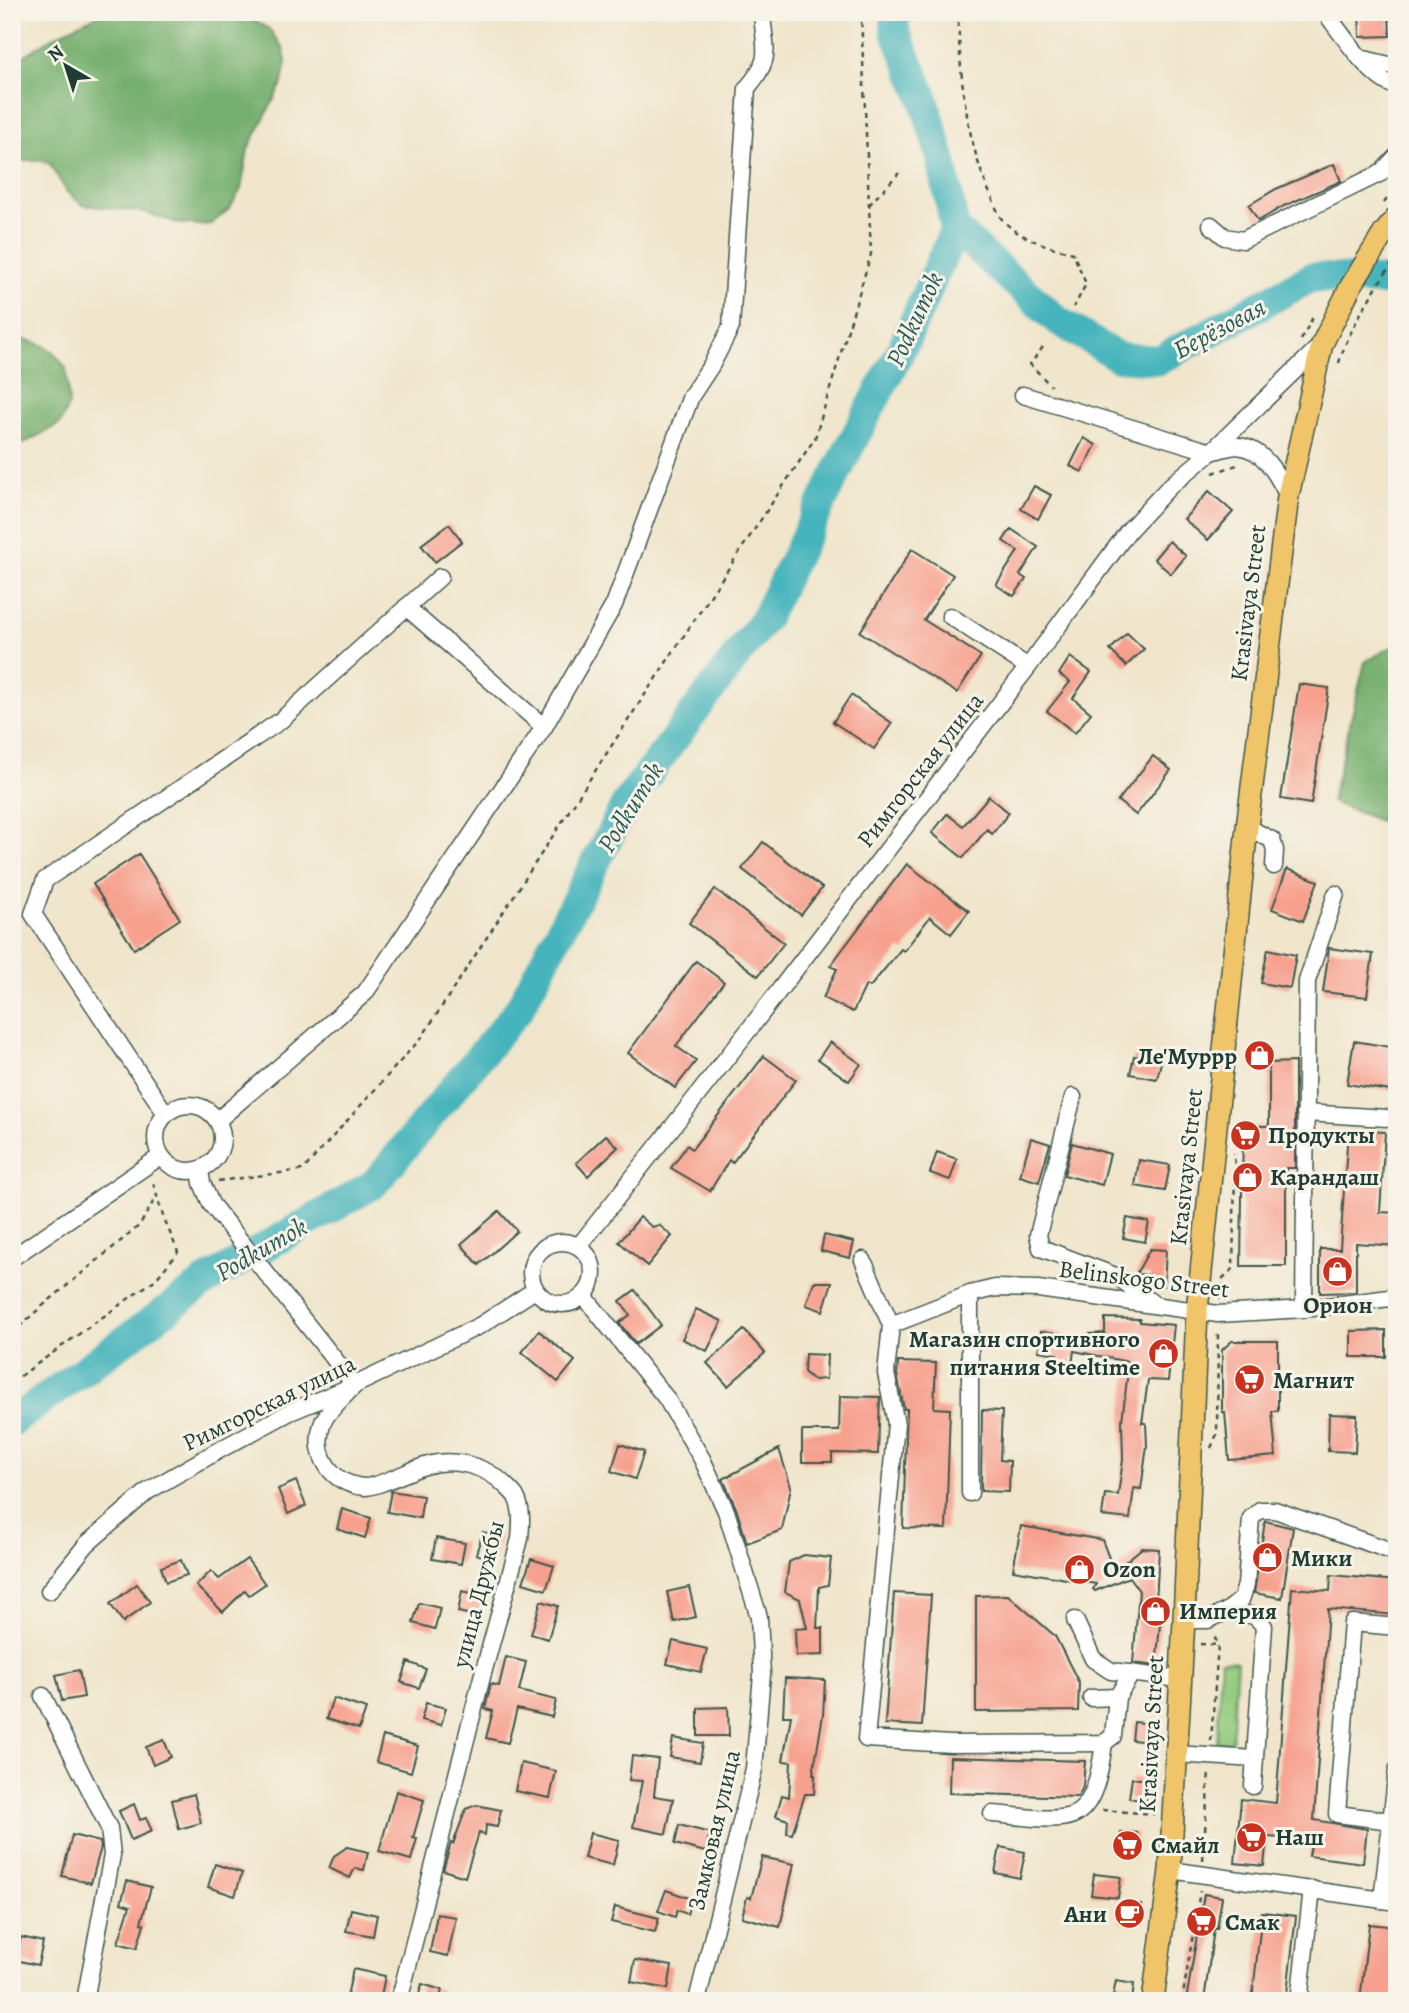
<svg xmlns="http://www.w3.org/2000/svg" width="1409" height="2013" font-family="Alegreya,serif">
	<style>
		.green { fill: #92cb7e; stroke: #588459; stroke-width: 2 }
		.forest { fill: #75af6d; stroke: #4a7650; stroke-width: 2 }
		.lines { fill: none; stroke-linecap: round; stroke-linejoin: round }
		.river { stroke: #44b4bc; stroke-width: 30 }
		.building { fill: #f7a08e }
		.minor-casing { stroke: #3e564b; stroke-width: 19 }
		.major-casing { stroke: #3e564b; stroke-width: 24 }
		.path { stroke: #3e564b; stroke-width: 2.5; stroke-dasharray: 5 5; stroke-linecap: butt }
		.minor { stroke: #fff; stroke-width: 16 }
		.major { stroke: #f0c469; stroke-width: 21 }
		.labels { text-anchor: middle; stroke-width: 6; stroke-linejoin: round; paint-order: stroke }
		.street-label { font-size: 24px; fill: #1f3d34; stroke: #f7f3e8 }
		.poi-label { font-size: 24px; font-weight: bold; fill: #1f3d34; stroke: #f7f3e8; text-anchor: start }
		.water-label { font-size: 26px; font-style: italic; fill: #285b56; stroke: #f7f3e8 }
	</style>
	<rect width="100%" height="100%" fill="#f7f3e8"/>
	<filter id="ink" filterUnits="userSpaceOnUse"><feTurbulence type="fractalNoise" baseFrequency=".0143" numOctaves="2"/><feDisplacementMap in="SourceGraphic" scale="14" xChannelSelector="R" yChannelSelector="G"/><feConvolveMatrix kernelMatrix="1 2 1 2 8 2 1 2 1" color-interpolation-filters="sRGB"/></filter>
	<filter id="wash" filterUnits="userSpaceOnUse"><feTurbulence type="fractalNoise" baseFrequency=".00686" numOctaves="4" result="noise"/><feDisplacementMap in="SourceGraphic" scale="28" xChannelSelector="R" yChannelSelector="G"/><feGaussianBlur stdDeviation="1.57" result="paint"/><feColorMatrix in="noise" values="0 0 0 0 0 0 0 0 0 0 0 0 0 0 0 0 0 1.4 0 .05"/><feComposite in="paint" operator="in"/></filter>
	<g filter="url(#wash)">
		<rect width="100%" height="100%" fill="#f0e5cb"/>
		<polygon class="green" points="1221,1660 1237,1661 1232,1743 1217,1742"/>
		<g class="forest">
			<path d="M109,12h39l13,4 13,-4h51l23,5 21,12 14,19 3,13 -4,23 -34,65 -7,40 -12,20 -18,15 -11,1 -22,-2 -34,-11 -61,-7 -16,-13 -18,-29 -11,-3 -26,1v-96c25,-20 67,-44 97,-53z"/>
			<polygon points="12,336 40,344 52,351 66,368 69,404 60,424 12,449"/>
			<polygon points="1397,644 1397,804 1380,821 1331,802 1365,662"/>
		</g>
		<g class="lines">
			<g class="river">
				<polyline points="955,229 1057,320 1118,357 1159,360 1312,277 1397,282"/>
				<polyline points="12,1422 208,1280 374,1184 519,1009 627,802 765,618 849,448 902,348 955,229 942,162 923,96 895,31 895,12"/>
			</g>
		</g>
		<g id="blocks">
			<g class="building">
				<polygon points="1359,12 1389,12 1390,36 1360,37"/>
				<polygon points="1334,164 1341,181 1284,206 1258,221 1249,205 1276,189"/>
				<polygon points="1084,438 1096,445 1082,472 1070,466"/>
				<polygon points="1034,486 1051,495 1038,519 1021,509"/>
				<polygon points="1209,491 1233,512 1208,540 1184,519"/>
				<polygon points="449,524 462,541 435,562 421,545"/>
				<polygon points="1011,529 1038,547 1020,575 1026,579 1014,596 996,585 1018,551 1003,541"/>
				<polygon points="1169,541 1186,556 1171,574 1154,559"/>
				<polygon points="912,549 953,575 924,620 981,656 957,693 860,632"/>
				<polygon points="1127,633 1144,649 1126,666 1110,650"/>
				<polygon points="1070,657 1091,672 1073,698 1091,713 1075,733 1047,711 1070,682 1059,674"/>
				<polygon points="1299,684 1329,688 1311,804 1281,799"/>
				<polygon points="851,695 892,723 874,749 833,722"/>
				<polygon points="1153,756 1171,770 1136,815 1118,801"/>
				<polygon points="989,796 1009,813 992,834 987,829 963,858 932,833 947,814 963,826"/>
				<polygon points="763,842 822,888 801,915 742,869"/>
				<polygon points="139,854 180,919 134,949 93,884"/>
				<polygon points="907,864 969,911 951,934 930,917 904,951 901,949 870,987 866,985 853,1012 823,998 837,969 830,966"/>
				<polygon points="1287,869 1318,881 1303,921 1272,909"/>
				<polygon points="715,889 784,943 758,976 689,923"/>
				<polygon points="1329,948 1373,954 1367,997 1323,992"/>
				<polygon points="1268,949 1296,955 1290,988 1261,983"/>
				<polygon points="696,961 724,982 676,1046 696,1061 675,1088 628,1053"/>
				<polygon points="1354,1041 1397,1048 1397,1059 1391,1091 1347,1084"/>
				<polygon points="830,1042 861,1064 849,1081 818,1059"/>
				<polygon points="764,1056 796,1080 732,1163 729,1160 710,1191 671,1168 687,1145 692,1149"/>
				<polygon points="1134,1056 1161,1062 1157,1079 1130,1074"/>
				<polygon points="1295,1062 1295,1168 1286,1168 1286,1266 1241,1266 1243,1126 1269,1126 1269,1063"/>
				<polygon points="1348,1130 1385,1132 1380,1212 1397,1213 1397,1246 1356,1243 1356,1292 1320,1293 1320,1249 1340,1249"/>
				<polygon points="606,1135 618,1147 588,1176 576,1163"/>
				<polygon points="1031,1138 1050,1144 1039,1182 1020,1176"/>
				<polygon points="1072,1143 1110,1154 1102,1185 1064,1175"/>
				<polygon points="937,1152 957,1159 950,1180 930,1173"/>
				<polygon points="1139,1160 1170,1165 1165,1191 1135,1186"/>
				<polygon points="499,1211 517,1231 479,1265 461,1244"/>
				<polygon points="640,1217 652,1227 659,1225 672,1236 647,1266 619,1242"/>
				<polygon points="1127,1218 1149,1222 1145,1242 1123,1238"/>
				<polygon points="824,1235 854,1242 850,1258 821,1251"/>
				<polygon points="1150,1249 1166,1250 1164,1286 1149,1285 1150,1275 1136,1274"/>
				<polygon points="814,1282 832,1282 823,1311 806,1305"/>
				<polygon points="635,1290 661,1325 636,1344 619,1323 630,1315 620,1301"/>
				<polygon points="696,1309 722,1321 707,1351 682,1339"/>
				<polygon points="1105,1318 1140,1319 1140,1322 1174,1325 1168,1381 1148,1380 1142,1423 1146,1423 1147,1446 1141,1489 1134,1488 1130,1519 1102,1516 1105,1494 1118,1495 1123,1460 1122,1421 1129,1362 1074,1351 1072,1365 1055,1363 1057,1354 1038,1351 1041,1331 1090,1338 1090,1334 1105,1333"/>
				<polygon points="744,1330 765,1353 728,1386 707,1363"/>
				<polygon points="1386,1330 1386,1357 1351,1357 1351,1331"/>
				<polygon points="539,1331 575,1361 558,1382 522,1352"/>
				<polygon points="1232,1341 1278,1341 1278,1411 1272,1411 1276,1456 1229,1460 1225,1412 1222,1412 1222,1350"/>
				<polygon points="805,1354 827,1355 826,1379 813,1380 804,1372"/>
				<polygon points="898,1362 936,1363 934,1408 950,1409 946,1529 903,1528 907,1409 904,1409 897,1374"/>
				<polygon points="840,1396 880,1397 878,1454 832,1453 832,1462 802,1462 802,1431 839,1431"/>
				<polygon points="982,1410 1002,1411 1000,1460 1010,1461 1009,1492 981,1491"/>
				<polygon points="1329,1414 1357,1415 1355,1452 1328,1451"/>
				<polygon points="620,1444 644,1452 635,1479 611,1471"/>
				<polygon points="779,1449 791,1487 782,1530 747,1543 736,1508 723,1479"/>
				<polygon points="296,1481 306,1506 288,1514 278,1489"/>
				<polygon points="391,1491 423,1496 420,1518 387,1512"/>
				<polygon points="342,1509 371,1518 365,1538 337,1529"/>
				<polygon points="1265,1521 1293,1528 1282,1598 1254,1593"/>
				<polygon points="1021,1526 1102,1540 1114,1571 1142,1548 1159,1549 1156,1602 1162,1603 1156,1666 1133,1663 1139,1591 1129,1577 1095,1591 1093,1589 1096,1584 1013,1570"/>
				<polygon points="483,1532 500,1538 493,1560 476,1554"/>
				<polygon points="436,1538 465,1543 461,1564 432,1559"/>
				<polygon points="804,1555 831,1558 828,1585 819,1587 817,1628 823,1628 823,1655 796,1656 795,1629 807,1628 800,1599 785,1592 789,1562"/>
				<polygon points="247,1559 265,1584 249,1595 245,1590 223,1612 196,1586 211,1571 219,1579"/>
				<polygon points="531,1559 554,1566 546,1590 523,1583"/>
				<polygon points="181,1560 187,1575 166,1582 161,1567"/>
				<polygon points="1331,1575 1397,1581 1397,1615 1328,1609 1314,1820 1367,1829 1363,1863 1309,1856 1312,1840 1267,1837 1264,1866 1235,1863 1241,1799 1276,1803 1292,1588 1330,1591"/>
				<polygon points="137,1584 150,1602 123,1622 110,1604"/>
				<polygon points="689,1587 696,1617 674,1622 667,1592"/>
				<polygon points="462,1591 485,1596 480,1617 458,1612"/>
				<polygon points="894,1593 931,1595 922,1726 885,1724"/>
				<polygon points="1008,1595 1055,1636 1079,1683 1078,1711 976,1712 976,1596"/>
				<polygon points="541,1601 558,1606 548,1639 531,1634"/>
				<polygon points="419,1603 440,1608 435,1629 413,1623"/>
				<polygon points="673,1641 707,1649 701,1672 667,1664"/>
				<polygon points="506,1657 526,1662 519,1691 556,1700 552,1717 517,1709 508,1743 486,1738 493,1711 485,1709 491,1684 499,1686"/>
				<polygon points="408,1662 426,1669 419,1688 401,1682"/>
				<polygon points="79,1670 84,1697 62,1701 56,1675"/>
				<polygon points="785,1678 825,1680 823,1715 813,1774 815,1775 814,1794 805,1794 792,1834 787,1833 788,1820 776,1816 782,1795 789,1797 791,1762 783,1761 791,1716 783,1716"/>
				<polygon points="333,1698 366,1709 359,1729 326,1719"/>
				<polygon points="426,1703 446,1708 441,1725 421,1720"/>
				<polygon points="728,1707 729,1736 698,1736 698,1708"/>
				<polygon points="1134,1722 1152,1724 1151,1742 1132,1740"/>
				<polygon points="383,1736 418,1746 411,1772 376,1762"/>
				<polygon points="673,1738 703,1743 700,1762 670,1757"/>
				<polygon points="164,1740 171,1757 153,1765 146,1747"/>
				<polygon points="632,1756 658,1759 654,1796 673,1799 666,1834 633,1827 642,1781 629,1780"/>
				<polygon points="950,1757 1085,1761 1083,1787 1078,1797 949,1793"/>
				<polygon points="521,1763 556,1771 550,1798 515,1791"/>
				<polygon points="1132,1778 1149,1780 1146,1801 1129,1798"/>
				<polygon points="396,1791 424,1800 413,1838 417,1839 411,1860 379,1851"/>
				<polygon points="194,1794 201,1823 179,1829 172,1800"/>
				<polygon points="134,1804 140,1820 146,1818 152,1831 131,1840 119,1811"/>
				<polygon points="476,1805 501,1810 497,1827 486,1825 485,1835 479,1833 465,1877 443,1870 451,1843 453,1844 466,1809"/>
				<polygon points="679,1825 710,1833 705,1852 675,1844"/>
				<polygon points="1121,1832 1137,1833 1134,1858 1119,1856"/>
				<polygon points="590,1833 619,1840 613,1865 584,1858"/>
				<polygon points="72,1835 100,1842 101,1847 91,1883 62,1876"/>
				<polygon points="347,1847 368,1852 364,1870 355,1868 350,1878 329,1868 334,1856"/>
				<polygon points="1000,1847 1025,1852 1020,1878 995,1873"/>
				<polygon points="762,1857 794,1864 780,1927 742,1917 747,1897 751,1898"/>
				<polygon points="215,1864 242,1873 235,1896 208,1887"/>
				<polygon points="1094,1874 1121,1877 1118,1898 1091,1895"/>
				<polygon points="127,1881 151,1887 141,1923 144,1924 137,1948 118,1943 130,1906 121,1903"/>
				<polygon points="666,1890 692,1899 687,1914 677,1910 675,1917 658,1911"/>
				<polygon points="1204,1894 1222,1897 1217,1929 1214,1929 1204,2001 1186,2001"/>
				<polygon points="1122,1904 1141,1905 1139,1923 1120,1922"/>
				<polygon points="615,1907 659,1918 655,1932 611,1922"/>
				<polygon points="351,1909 377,1915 373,1936 346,1931"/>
				<polygon points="1262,1912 1296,1916 1286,2001 1252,2001"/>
				<polygon points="437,1914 456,1917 448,1956 430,1952"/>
				<polygon points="1369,1924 1397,1927 1397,1980 1394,2001 1360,2001"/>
				<polygon points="21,1937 43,1942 38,1965 15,1960"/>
				<polygon points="635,1960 672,1966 668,1989 631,1982"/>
				<polygon points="353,1969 385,1976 380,2001 346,2001"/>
				<polygon points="1116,1981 1134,1984 1132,2001 1112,2001"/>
				<polygon points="422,1984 442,1990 439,2001 417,2001"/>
			</g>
		</g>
	</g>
	<g filter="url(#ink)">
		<use href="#blocks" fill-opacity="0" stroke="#3e564b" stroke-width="2"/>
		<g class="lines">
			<defs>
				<g id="minor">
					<path d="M1325,12c15,19 48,71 72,74"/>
					<polyline points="1360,58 1397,67"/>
					<polyline points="1211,225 1225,237 1243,240 1381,173 1397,156"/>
					<path d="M1023,395l188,57c8,-2 19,-6 27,-6 27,3 39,29 50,50"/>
					<polyline points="406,607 544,727"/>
					<polyline points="950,616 1028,667"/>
					<polyline points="1247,827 1272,840 1275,850 1274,866"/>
					<polyline points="1073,1097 1038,1235 1041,1248 1118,1277 1155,1305"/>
					<circle cx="189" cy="1138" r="33"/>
					<polyline points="1305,1113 1387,1118 1397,1122"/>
					<polyline points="166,1114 33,914 45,880 280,721 440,577"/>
					<path d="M218,1120l147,-127 179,-266 70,-122 77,-209 21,-32 19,-37 16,-239c27,-31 17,-38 15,-76"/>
					<polyline points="200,1170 202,1183 211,1204 355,1385"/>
					<circle cx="562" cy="1273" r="31"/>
					<polyline points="579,1246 751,1027 1028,667 1129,530 1169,487 1211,452 1322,344"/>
					<polyline points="12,1258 161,1156"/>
					<polyline points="863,1260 891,1325 886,1373 896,1424 866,1739 951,1744 1104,1743 1113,1736 1117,1697"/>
					<polyline points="584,1296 666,1398 702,1459 726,1511 759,1617 762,1674 754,1769 697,2001"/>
					<polyline points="1304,1309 1307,981 1336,894"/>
					<polyline points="891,1325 970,1294 995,1288 1038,1289 1218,1314 1304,1309 1397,1297"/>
					<path d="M355,1385c-9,10 -28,26 -32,37 -12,31 8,63 42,65 13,0 45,-17 60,-21 28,-9 60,-1 80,19 4,4 9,8 11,12 7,13 5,29 4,42l-38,138 -83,324"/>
					<polyline points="970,1493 970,1294"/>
					<polyline points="49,1591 87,1544 148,1491 221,1449 290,1412 355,1385 481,1325 535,1290"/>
					<polyline points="1227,1611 1255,1616 1264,1626 1253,1786"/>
					<polyline points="1075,1620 1093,1659 1111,1671 1180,1679"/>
					<polyline points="1184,1620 1208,1620 1227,1611 1241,1600 1246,1585 1251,1518 1260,1510 1275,1510 1397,1553"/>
					<polyline points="43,1696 109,1828 112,1855 85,2001"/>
					<polyline points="1091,1698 1117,1697 1132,1673"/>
					<polyline points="1175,1754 1255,1759"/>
					<path d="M992,1814c20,1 63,9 81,1 23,-9 28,-51 31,-72"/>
					<polyline points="1391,1821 1337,1814 1352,1623 1397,1627"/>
					<polyline points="1170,1870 1397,1902"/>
					<polyline points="1382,1900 1397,1770"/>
					<polyline points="1299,2001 1312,1889"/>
				</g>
				<polyline id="major" points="1153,2001 1170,1870 1184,1620 1197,1311 1247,827 1288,496 1322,344 1351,286 1384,233 1397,217"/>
			</defs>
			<use href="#minor" class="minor-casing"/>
			<use href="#major" class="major-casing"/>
			<g class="path">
				<path d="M958,12c2,63 7,128 34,186 3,6 5,14 9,20 16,20 48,29 72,35l13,31 -12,23"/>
				<polyline points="1384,203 1397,185"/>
				<polyline points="869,205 899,173"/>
				<polyline points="1301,340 1314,315"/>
				<polyline points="1043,347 1030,364 1051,386"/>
				<path d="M1339,363c8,-31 39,-80 58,-107"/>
				<polyline points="1213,473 1240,464"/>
				<polyline points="218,1181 303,1170 422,1037 642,699 815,438 871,254 861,12"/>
				<polyline points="1220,1299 1223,1278 1233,1269 1235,1169 1234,1153"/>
				<polyline points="12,1333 40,1308 140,1225 156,1197"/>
				<polyline points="12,1382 156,1279 178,1252 163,1216 153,1183"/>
				<polyline points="1211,1448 1217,1434 1218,1330"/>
				<polyline points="1200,1644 1218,1645"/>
				<polyline points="1211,1741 1218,1645 1213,1633"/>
				<polyline points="1102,1810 1155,1814"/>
				<polyline points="1203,1860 1209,1772"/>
				<polyline points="1182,2001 1200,1891"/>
			</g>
			<use href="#minor" class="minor"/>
			<use href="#major" class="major"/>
		</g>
	</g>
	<defs>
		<symbol id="shop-disc" viewBox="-11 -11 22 22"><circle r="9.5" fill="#c8321e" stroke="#f7f3e8"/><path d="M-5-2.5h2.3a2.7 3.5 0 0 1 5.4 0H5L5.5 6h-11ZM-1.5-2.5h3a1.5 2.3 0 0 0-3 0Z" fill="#fff"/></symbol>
		<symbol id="supermarket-disc" viewBox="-11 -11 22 22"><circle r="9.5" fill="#c8321e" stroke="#f7f3e8"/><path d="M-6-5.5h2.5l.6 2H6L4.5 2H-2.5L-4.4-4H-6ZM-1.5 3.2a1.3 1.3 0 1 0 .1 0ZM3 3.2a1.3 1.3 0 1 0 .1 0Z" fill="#fff"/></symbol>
		<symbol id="cafe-disc" viewBox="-11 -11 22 22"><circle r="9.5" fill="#c8321e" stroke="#f7f3e8"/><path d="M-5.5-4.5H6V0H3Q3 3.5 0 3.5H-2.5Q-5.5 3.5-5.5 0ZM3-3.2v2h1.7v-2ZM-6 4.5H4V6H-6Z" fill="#fff"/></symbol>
	</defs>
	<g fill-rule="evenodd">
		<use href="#shop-disc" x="1242" y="1038" width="35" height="35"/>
		<use href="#supermarket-disc" x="1228" y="1118" width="35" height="35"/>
		<use href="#shop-disc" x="1230" y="1160" width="35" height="35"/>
		<use href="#shop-disc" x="1320" y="1254" width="35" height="35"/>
		<use href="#shop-disc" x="1146" y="1336" width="35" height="35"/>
		<use href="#supermarket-disc" x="1232" y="1362" width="35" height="35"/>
		<use href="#shop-disc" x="1250" y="1540" width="35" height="35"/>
		<use href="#shop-disc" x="1062" y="1552" width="35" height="35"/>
		<use href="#shop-disc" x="1138" y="1594" width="35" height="35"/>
		<use href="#supermarket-disc" x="1234" y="1820" width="35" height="35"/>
		<use href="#supermarket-disc" x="1110" y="1828" width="35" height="35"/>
		<use href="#cafe-disc" x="1112" y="1896" width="35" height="35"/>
		<use href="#supermarket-disc" x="1184" y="1904" width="35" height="35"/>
	</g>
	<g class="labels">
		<g class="street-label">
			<text transform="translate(1248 603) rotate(-83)" y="8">Krasivaya Street</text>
			<text transform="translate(920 770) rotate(-52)" y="8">Римгорская улица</text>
			<text transform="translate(1186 1167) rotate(-84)" y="8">Krasivaya Street</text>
			<text transform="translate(1144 1279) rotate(7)" y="8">Belinskogo Street</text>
			<text transform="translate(269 1403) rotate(-26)" y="8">Римгорская улица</text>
			<text transform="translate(478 1594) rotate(-76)" y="8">улица Дружбы</text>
			<text transform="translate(1151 1734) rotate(-87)" y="8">Krasivaya Street</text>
			<text transform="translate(714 1830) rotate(-77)" y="8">Замковая улица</text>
		</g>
		<g class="poi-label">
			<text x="1237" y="1064" text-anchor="end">Ле'Муррр</text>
			<text x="1268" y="1143">Продукты</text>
			<text x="1270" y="1185">Карандаш</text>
			<text x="1338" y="1313" text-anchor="middle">Орион</text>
			<text x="1140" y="1347" text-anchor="end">Магазин спортивного<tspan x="1140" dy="28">питания Steeltime</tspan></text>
			<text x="1273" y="1388">Магнит</text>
			<text x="1291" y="1566">Мики</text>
			<text x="1103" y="1577">Ozon</text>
			<text x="1179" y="1619">Империя</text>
			<text x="1275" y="1845">Наш</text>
			<text x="1151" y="1853">Смайл</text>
			<text x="1107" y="1922" text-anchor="end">Ани</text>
			<text x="1225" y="1930">Смак</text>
		</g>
		<g class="water-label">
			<text transform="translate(914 319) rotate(-65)" y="9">Podkumok</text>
			<text transform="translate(1219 328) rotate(-28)" y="9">Берёзовая</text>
			<text transform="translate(630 807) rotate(-58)" y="9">Podkumok</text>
			<text transform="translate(261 1249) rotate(-30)" y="9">Podkumok</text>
		</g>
	</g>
	<rect width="1409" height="2013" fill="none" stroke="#f7f3e8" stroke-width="42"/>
	<g transform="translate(66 66) rotate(321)" stroke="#f7f3e8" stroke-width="5" paint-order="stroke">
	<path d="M0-5L12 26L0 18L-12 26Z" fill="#1f3d34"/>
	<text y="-10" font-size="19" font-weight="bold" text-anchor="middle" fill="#1f3d34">N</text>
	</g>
</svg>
